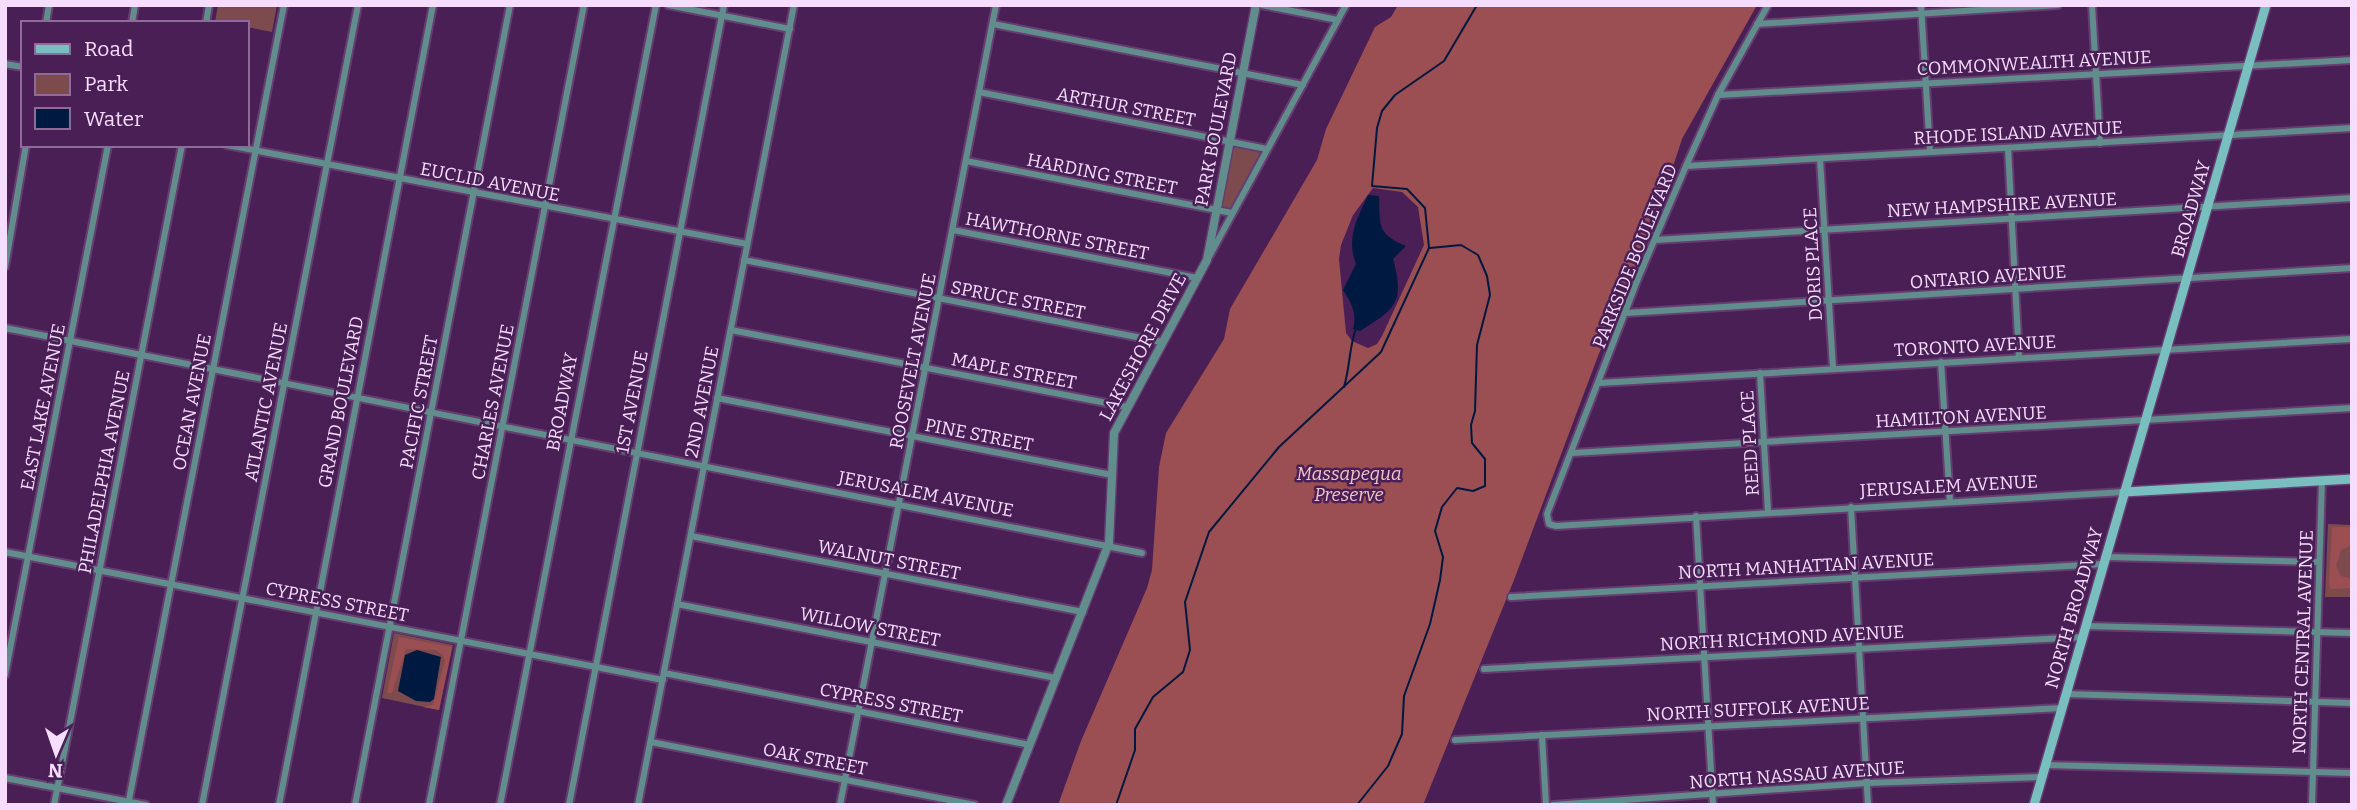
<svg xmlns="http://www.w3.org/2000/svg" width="2357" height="810" font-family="Bitter,serif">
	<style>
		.green { fill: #7d4b4d }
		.forest { fill: #9c4f53; fill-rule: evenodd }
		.water { fill: #001940 }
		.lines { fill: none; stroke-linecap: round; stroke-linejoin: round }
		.stream { stroke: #001940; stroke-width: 2 }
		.minor-casing { stroke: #653d71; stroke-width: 10 }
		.tertiary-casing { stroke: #653d71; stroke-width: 11 }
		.secondary-casing { stroke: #653d71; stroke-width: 12 }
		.minor { stroke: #628d8d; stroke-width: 6 }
		.tertiary { stroke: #628d8d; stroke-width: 8 }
		.secondary { stroke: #79bfc0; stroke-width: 9 }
		.labels { text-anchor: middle; stroke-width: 5; stroke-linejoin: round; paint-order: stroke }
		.street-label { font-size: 18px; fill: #f6ddfe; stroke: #491f56 }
		.park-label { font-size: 18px; font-style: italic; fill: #f4c5c6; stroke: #491f56 }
	</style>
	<rect width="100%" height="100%" fill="#491f56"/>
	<g class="green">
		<polygon points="218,5 277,5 272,32 247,27 247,23 215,22"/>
		<polygon points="1230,141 1267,149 1232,213 1216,210"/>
		<polygon points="2328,524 2352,525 2352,597 2325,597"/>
		<polygon points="394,633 453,645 439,710 382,698"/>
	</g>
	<g class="forest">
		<path d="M1398,5h359l-75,134 -29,88 -55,129 -84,224 -91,225h-365l23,-64 66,-153 5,-18 7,-103 7,-34 58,-94 6,-30 87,-149 9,-31 49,-102 16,-10zM1373,188l29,4 16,15 6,38 -42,91 -5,8 -9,4 -16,-7 -6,-8 -7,-74 2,-14 12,-30z"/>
		<polygon points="2332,527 2352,527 2352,545 2341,550 2336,566 2341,576 2352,579 2352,588 2331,589 2329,583"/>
		<polygon points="399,637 452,647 439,710 423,707 433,705 445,661 443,655 436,650 406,649 392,693 387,693"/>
	</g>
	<g class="water">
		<path d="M1368,195l11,1c1,30 -2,38 27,50l-13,13c12,43 3,50 -33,72l-7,-2c4,-16 -1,-25 -10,-39l13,-26c-10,-26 1,-45 12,-69z"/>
		<polygon points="417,650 441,657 434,699 430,702 416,701 398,691 405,655"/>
	</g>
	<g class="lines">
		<g class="stream">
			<path d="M1344,387c6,-20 5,-39 12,-59"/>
			<polyline points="1116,805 1135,750 1135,729 1153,697 1183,672 1190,650 1185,602 1209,532 1279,447 1381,352 1429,248 1425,208 1407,189 1372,186 1377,128 1382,111 1395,95 1444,61 1477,5"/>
			<polyline points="1357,805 1388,766 1402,734 1404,696 1430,624 1440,580 1443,557 1435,531 1442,507 1457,488 1473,491 1485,486 1485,459 1472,443 1471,425 1475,411 1477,345 1490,295 1487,276 1478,255 1461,245 1430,248"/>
		</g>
		<defs>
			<g id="minor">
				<polyline points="668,5 790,29"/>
				<polyline points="1262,5 1338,20"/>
				<polyline points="1768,5 1718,95 1686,166 1639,276 1547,514 1549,524 1556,526 2124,492"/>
				<polyline points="1921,5 1930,152"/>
				<polyline points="2092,5 2100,143"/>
				<polyline points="46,23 49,5"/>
				<polyline points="132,23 135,5"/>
				<polyline points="206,23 209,5"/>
				<polyline points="993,24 1303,85"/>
				<polyline points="1757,24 2058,5"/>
				<polyline points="5,64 23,67"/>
				<polyline points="979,92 1267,149"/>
				<polyline points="1718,95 2352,60"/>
				<polyline points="227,145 747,244"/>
				<polyline points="2008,148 2019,358"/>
				<polyline points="1820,159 1833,368"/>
				<polyline points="966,161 1232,213"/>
				<polyline points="1686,166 2352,128"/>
				<polyline points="953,230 1197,278"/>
				<polyline points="1655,240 2352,198"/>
				<polyline points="1210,255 1346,5"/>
				<polyline points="744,260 1162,342"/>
				<polyline points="5,267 26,145"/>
				<polyline points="1626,313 2352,268"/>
				<polyline points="5,328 1142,553"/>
				<polyline points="731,330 1127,407"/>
				<polyline points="1941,362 1950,502"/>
				<polyline points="1760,373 1768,512"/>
				<polyline points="1599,383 2352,339"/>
				<polyline points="717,398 1112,475"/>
				<polyline points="1572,453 2352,408"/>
				<polyline points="1851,507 1868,805"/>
				<polyline points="1696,516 1713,805"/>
				<polyline points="691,536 1083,612"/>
				<polyline points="5,552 663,680"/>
				<polyline points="2106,557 2319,562"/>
				<polyline points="1511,597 2103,564"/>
				<polyline points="677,604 1056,678"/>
				<polyline points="2086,626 2352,633"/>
				<polyline points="1484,669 2083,637"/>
				<polyline points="664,673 1030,745"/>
				<polyline points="5,675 108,145"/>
				<polyline points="2066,694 2352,703"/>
				<polyline points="1542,735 1546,805"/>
				<polyline points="1455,740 2062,708"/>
				<polyline points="651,742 975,805"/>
				<polyline points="2046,765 2352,773"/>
				<polyline points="5,778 146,805"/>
				<polyline points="54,805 182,145"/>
				<polyline points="128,805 284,5"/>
				<polyline points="202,805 358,5"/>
				<polyline points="279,805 433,5"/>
				<polyline points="355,805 510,5"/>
				<polyline points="429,805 584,5"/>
				<polyline points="500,805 656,5"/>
				<polyline points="569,805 724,5"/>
				<polyline points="638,805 794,5"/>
				<polyline points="840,805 996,5"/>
				<polyline points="1553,805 1867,783 2042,777"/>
				<polyline points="2312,805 2322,480"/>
			</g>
			<polyline id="tertiary" points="1006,805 1109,543 1114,433 1207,260 1256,5"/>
			<g id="secondary">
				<polyline points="2124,492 2352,479"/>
				<polyline points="2034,805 2266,5"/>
			</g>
		</defs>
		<use href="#minor" class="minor-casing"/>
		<use href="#tertiary" class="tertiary-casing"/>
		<use href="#secondary" class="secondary-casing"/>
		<use href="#minor" class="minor"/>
		<use href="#tertiary" class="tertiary"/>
		<use href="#secondary" class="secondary"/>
	</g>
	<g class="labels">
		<g class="street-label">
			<text transform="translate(2034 63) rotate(-3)" y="6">COMMONWEALTH AVENUE</text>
			<text transform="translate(1126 107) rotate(11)" y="6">ARTHUR STREET</text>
			<text transform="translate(1216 129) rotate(-79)" y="6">PARK BOULEVARD</text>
			<text transform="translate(2018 133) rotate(-3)" y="6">RHODE ISLAND AVENUE</text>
			<text transform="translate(1102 174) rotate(11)" y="6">HARDING STREET</text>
			<text transform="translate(490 182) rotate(11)" y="6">EUCLID AVENUE</text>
			<text transform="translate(2002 205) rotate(-3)" y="6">NEW HAMPSHIRE AVENUE</text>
			<text transform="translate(2191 209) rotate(-74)" y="6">BROADWAY</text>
			<text transform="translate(1057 236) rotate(11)" y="6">HAWTHORNE STREET</text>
			<text transform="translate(1635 256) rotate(-68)" y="6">PARKSIDE BOULEVARD</text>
			<text transform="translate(1813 264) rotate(-93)" y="6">DORIS PLACE</text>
			<text transform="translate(1988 277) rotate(-4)" y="6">ONTARIO AVENUE</text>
			<text transform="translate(1018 300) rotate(11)" y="6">SPRUCE STREET</text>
			<text transform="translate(1975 346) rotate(-3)" y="6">TORONTO AVENUE</text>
			<text transform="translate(1143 347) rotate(-62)" y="6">LAKESHORE DRIVE</text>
			<text transform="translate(913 361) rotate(-79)" y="6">ROOSEVELT AVENUE</text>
			<text transform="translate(1014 371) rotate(11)" y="6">MAPLE STREET</text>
			<text transform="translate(192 402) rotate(-79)" y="6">OCEAN AVENUE</text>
			<text transform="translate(266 402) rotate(-79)" y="6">ATLANTIC AVENUE</text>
			<text transform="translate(341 402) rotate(-79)" y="6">GRAND BOULEVARD</text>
			<text transform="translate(419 402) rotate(-79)" y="6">PACIFIC STREET</text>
			<text transform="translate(493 402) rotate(-79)" y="6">CHARLES AVENUE</text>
			<text transform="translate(562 402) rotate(-79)" y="6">BROADWAY</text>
			<text transform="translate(632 402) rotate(-79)" y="6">1ST AVENUE</text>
			<text transform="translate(702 402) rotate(-79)" y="6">2ND AVENUE</text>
			<text transform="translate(43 407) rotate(-79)" y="6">EAST LAKE AVENUE</text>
			<text transform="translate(1961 417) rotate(-3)" y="6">HAMILTON AVENUE</text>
			<text transform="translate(979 435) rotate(11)" y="6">PINE STREET</text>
			<text transform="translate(1750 443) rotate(-93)" y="6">REED PLACE</text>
			<text transform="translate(104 472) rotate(-79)" y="6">PHILADELPHIA AVENUE</text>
			<text transform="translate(1949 486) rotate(-3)" y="6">JERUSALEM AVENUE</text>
			<text transform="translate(926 494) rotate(11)" y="6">JERUSALEM AVENUE</text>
			<text transform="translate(889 560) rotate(11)" y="6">WALNUT STREET</text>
			<text transform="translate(1806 566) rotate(-3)" y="6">NORTH MANHATTAN AVENUE</text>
			<text transform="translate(337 602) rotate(11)" y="6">CYPRESS STREET</text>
			<text transform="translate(2074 608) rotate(-74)" y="6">NORTH BROADWAY</text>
			<text transform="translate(870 627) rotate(11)" y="6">WILLOW STREET</text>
			<text transform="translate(1782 638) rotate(-3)" y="6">NORTH RICHMOND AVENUE</text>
			<text transform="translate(2303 642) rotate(-88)" y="6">NORTH CENTRAL AVENUE</text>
			<text transform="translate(891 703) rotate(11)" y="6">CYPRESS STREET</text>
			<text transform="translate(1758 709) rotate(-3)" y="6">NORTH SUFFOLK AVENUE</text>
			<text transform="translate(815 759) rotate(11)" y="6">OAK STREET</text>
			<text transform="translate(1797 775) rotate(-4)" y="6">NORTH NASSAU AVENUE</text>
		</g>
		<g class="park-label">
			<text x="1349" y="480">Massapequa<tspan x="1349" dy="21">Preserve</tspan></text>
		</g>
	</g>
	<rect width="2357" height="810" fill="none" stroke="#f6ddfe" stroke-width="14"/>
	<rect x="21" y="21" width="228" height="126" fill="#491f56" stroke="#8e6b99" stroke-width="2"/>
	<rect x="35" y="44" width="35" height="10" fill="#79bfc0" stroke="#8e6b99" stroke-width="2"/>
	<text x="84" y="56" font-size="21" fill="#f6ddfe">Road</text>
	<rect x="35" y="74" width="35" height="21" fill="#7d4b4d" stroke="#8e6b99" stroke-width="2"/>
	<text x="84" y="91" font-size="21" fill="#f6ddfe">Park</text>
	<rect x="35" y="108" width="35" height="21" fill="#001940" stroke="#8e6b99" stroke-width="2"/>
	<text x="84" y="126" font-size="21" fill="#f6ddfe">Water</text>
	<g transform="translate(56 754) rotate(182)" stroke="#491f56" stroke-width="5" paint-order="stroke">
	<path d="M0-5L12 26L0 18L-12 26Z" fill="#f6ddfe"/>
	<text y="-10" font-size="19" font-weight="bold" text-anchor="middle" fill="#f6ddfe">N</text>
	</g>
</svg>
